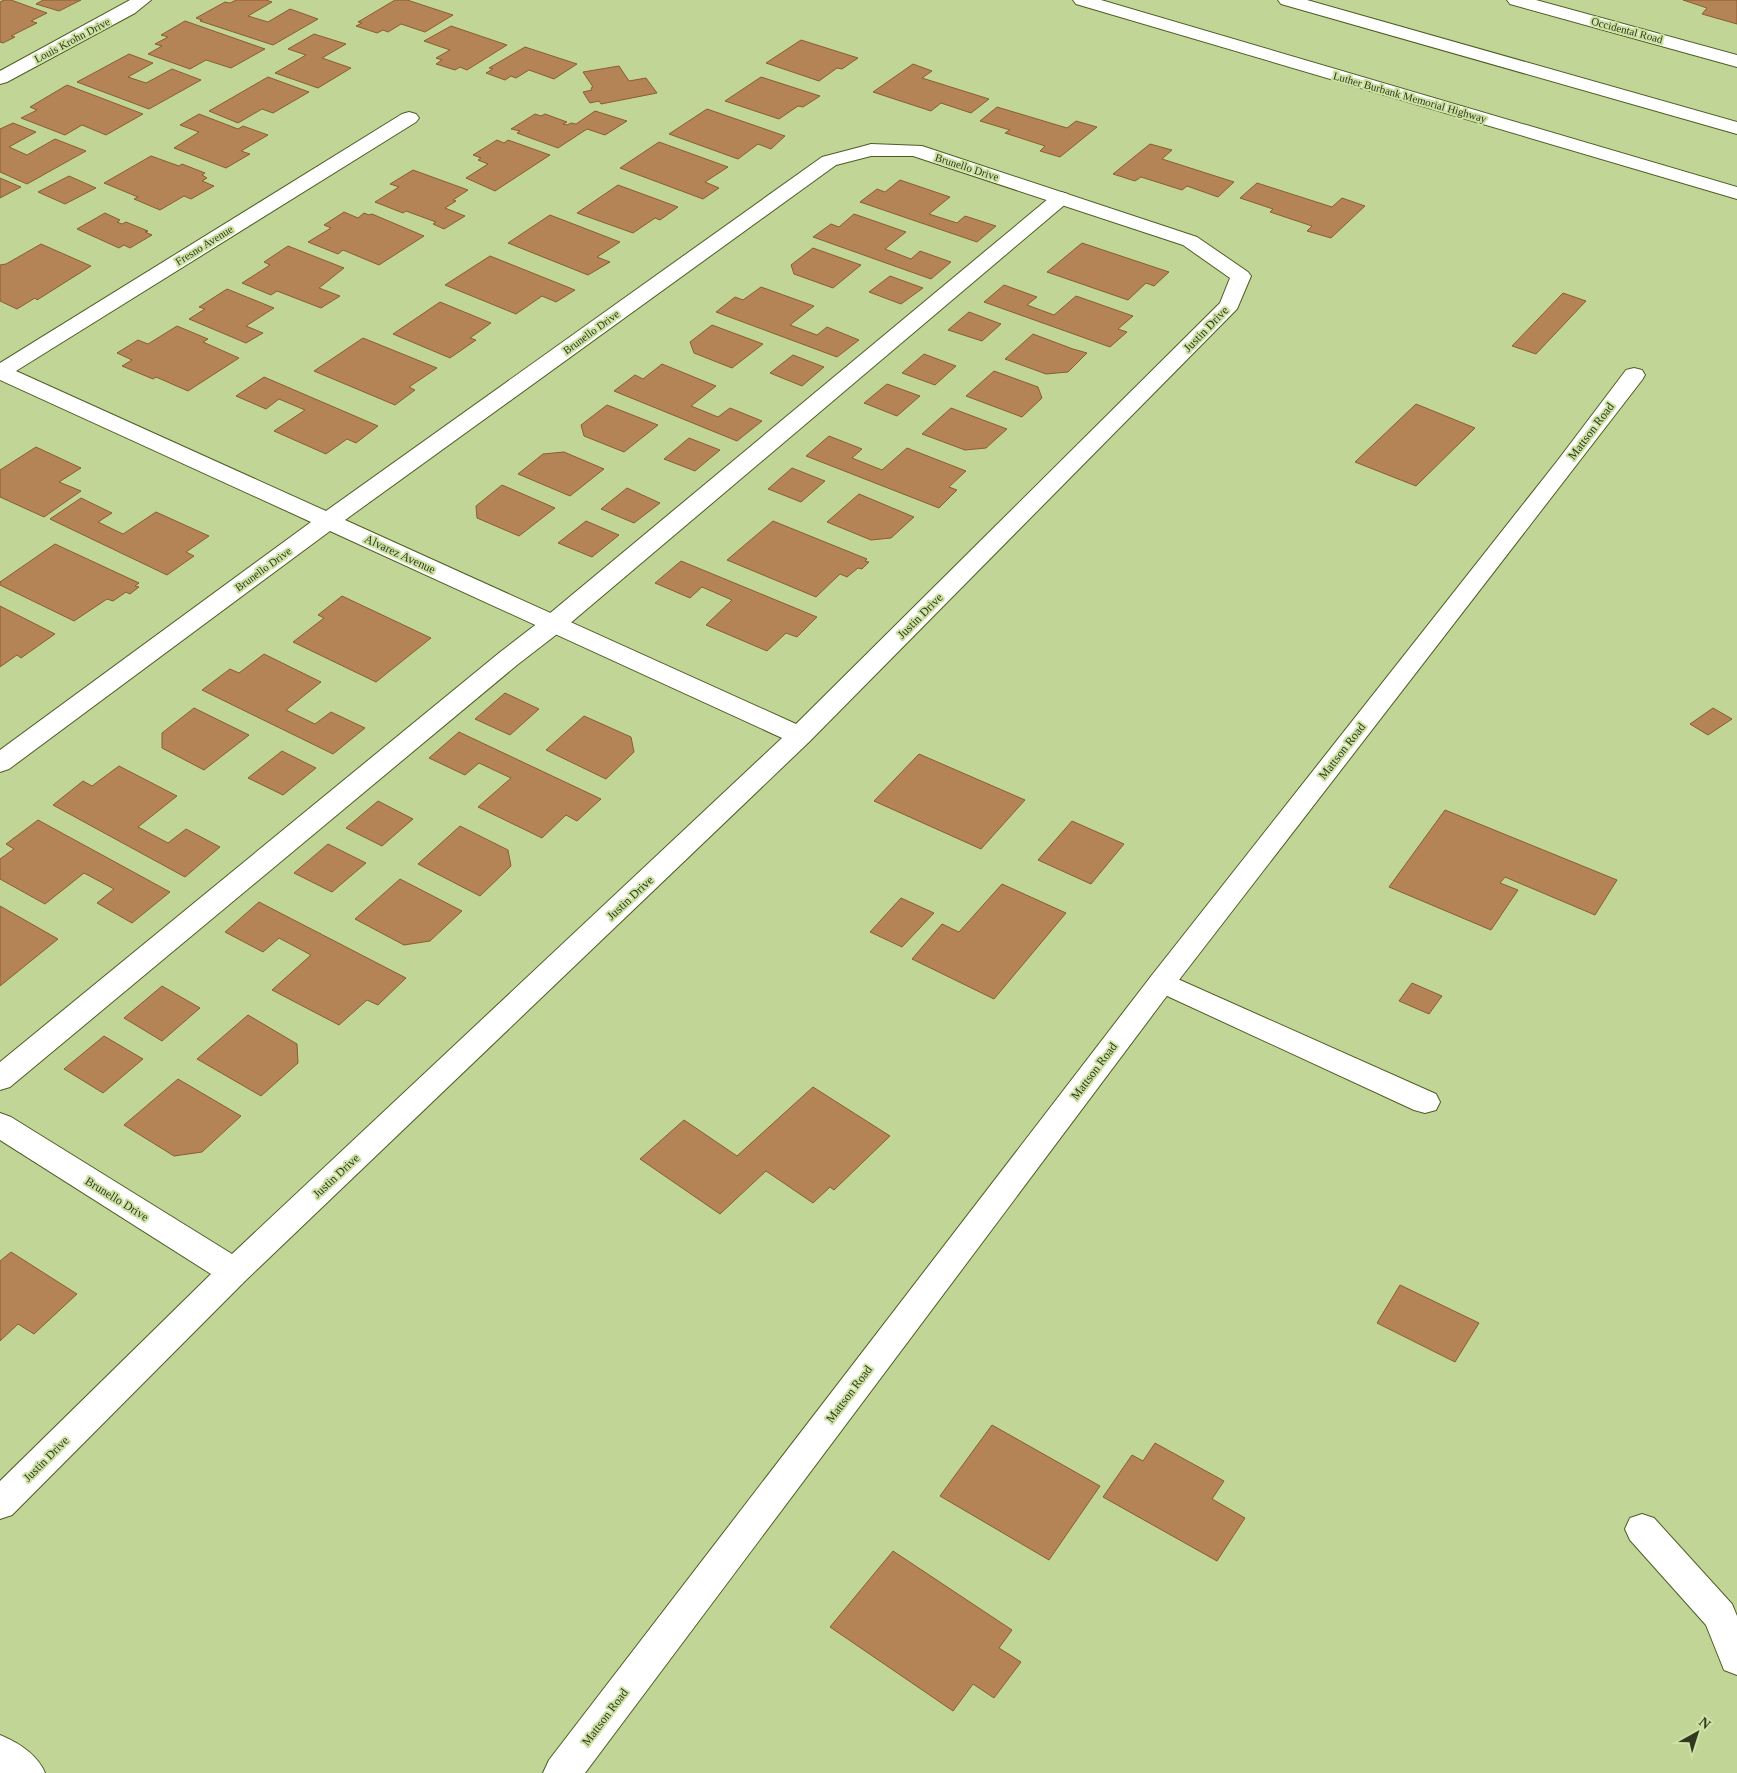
<svg xmlns="http://www.w3.org/2000/svg" width="1737" height="1773" font-family="Georgia,serif">
	<style>
		.building { fill: #b58456; stroke: #8b5d2f }
		.lines { fill: none; stroke-linecap: round; stroke-linejoin: round }
		.service-casing { stroke: #4e5e23; stroke-width: 2 }
		.minor-casing { stroke: #4e5e23; stroke-width: 2 }
		.secondary-casing { stroke: #4e5e23; stroke-width: 2 }
		.motorway-casing { stroke: #4e5e23; stroke-width: 2 }
		.service { fill: #fff; fill-rule: evenodd }
		.minor { fill: #fff; fill-rule: evenodd }
		.secondary { fill: #fff; fill-rule: evenodd }
		.motorway { fill: #fff; fill-rule: evenodd }
		.labels { text-anchor: middle; stroke-width: 4; stroke-linejoin: round; paint-order: stroke }
		.far-street-label { font-size: 11px; fill: #30391f; stroke: #cde2a3 }
		.street-label { font-size: 12px; fill: #30391f; stroke: #cde2a3 }
	</style>
	<rect width="100%" height="100%" fill="#c0d596"/>
	<g class="building">
		<polygon points="4,0 11,0 47,13 31,21 37,23 11,36 15,37 3,43 0,42 0,2"/>
		<polygon points="43,0 81,0 59,11 36,4"/>
		<polygon points="236,0 266,0 272,2 248,16 268,22 290,9 318,19 273,45 200,21 202,20 196,18 225,2 230,3"/>
		<polygon points="395,0 407,0 453,15 425,32 401,24 388,32 383,30 377,33 356,26 362,23 358,22"/>
		<polygon points="1683,0 1737,0 1737,24 1702,14 1707,8"/>
		<polygon points="185,21 265,49 231,68 206,60 190,69 148,54 162,46 155,44 168,37 161,35"/>
		<polygon points="451,26 507,45 467,70 460,67 455,70 436,64 442,60 436,58 450,50 424,41"/>
		<polygon points="314,34 346,44 322,58 351,68 318,88 275,73 306,55 288,49"/>
		<polygon points="801,40 858,58 842,69 837,68 819,81 766,63"/>
		<polygon points="525,47 577,64 554,79 529,70 516,78 511,76 505,80 486,73 493,69 489,68"/>
		<polygon points="129,54 153,63 128,77 146,83 172,69 201,80 149,109 77,82"/>
		<polygon points="913,64 932,71 922,78 989,99 971,113 941,103 931,111 873,92"/>
		<polygon points="619,66 629,81 646,78 657,93 601,104 599,101 590,103 583,92 592,90 591,88 593,87 583,72"/>
		<polygon points="268,77 309,92 273,113 262,109 238,123 209,111"/>
		<polygon points="761,77 820,96 803,107 798,106 779,119 725,101"/>
		<polygon points="67,85 143,114 106,135 82,125 65,135 21,118 37,110 30,107"/>
		<polygon points="997,107 1067,128 1076,121 1097,127 1060,157 1040,151 1045,146 1005,133 1010,130 980,121"/>
		<polygon points="707,109 785,136 771,149 758,144 738,159 669,134"/>
		<polygon points="595,111 627,121 605,135 587,129 558,148 517,133 520,131 511,129 535,114 541,116 545,114 567,122 563,124 567,125 571,123 576,124"/>
		<polygon points="199,114 238,129 243,126 268,135 241,151 250,154 226,168 174,148 199,132 180,125"/>
		<polygon points="13,123 36,132 9,147 27,155 55,139 86,151 27,184 0,172 0,129"/>
		<polygon points="497,140 504,143 508,140 550,155 495,191 466,178 488,164 478,160 481,158 473,155"/>
		<polygon points="659,142 728,167 705,182 719,188 703,199 620,168"/>
		<polygon points="1150,144 1172,150 1162,159 1234,182 1218,197 1187,186 1182,190 1141,177 1135,181 1113,174"/>
		<polygon points="151,156 179,166 182,164 205,173 202,175 207,178 202,181 214,186 191,199 184,196 160,210 134,199 138,197 104,183"/>
		<polygon points="413,170 468,190 453,200 456,201 445,208 465,216 444,229 433,224 436,222 406,211 403,213 375,202 399,187 390,184"/>
		<polygon points="69,176 96,188 65,204 38,192"/>
		<polygon points="0,178 21,187 0,198"/>
		<polygon points="900,180 950,197 929,214 957,223 965,216 996,226 977,242 860,202 877,189 885,192"/>
		<polygon points="1257,183 1332,207 1342,198 1365,206 1331,238 1307,231 1312,226 1270,212 1273,209 1240,198"/>
		<polygon points="618,185 678,207 660,220 655,218 633,233 577,213"/>
		<polygon points="344,212 358,218 364,213 369,215 372,214 424,236 379,265 343,250 338,254 308,242 331,228 324,225"/>
		<polygon points="105,213 120,220 117,222 122,224 126,222 148,231 145,232 152,235 130,248 124,245 119,248 77,229"/>
		<polygon points="854,214 906,232 885,249 911,259 920,251 951,262 931,279 813,237 831,224 839,227"/>
		<polygon points="550,215 620,242 597,257 610,262 588,275 508,243"/>
		<polygon points="1082,243 1169,272 1154,286 1146,283 1128,300 1047,272"/>
		<polygon points="41,244 91,266 37,300 35,298 17,309 0,301 0,265 6,264"/>
		<polygon points="288,246 344,268 319,288 340,296 321,308 277,291 271,295 242,283 270,265 264,262"/>
		<polygon points="813,248 861,265 833,288 794,274 791,265"/>
		<polygon points="490,256 575,290 556,302 542,296 516,314 445,285"/>
		<polygon points="890,276 923,288 901,304 869,292"/>
		<polygon points="1004,285 1037,297 1027,305 1054,315 1076,296 1133,316 1118,329 1127,332 1110,347 984,302"/>
		<polygon points="761,287 814,306 790,325 817,335 827,327 859,340 837,357 716,312 735,297 743,300"/>
		<polygon points="227,289 274,308 246,326 263,333 246,343 189,319 205,309 199,307"/>
		<polygon points="1563,293 1586,301 1536,354 1512,346"/>
		<polygon points="440,302 491,323 470,338 476,340 450,358 393,334"/>
		<polygon points="969,312 1001,324 982,341 948,330"/>
		<polygon points="712,325 763,344 732,368 694,353 690,342"/>
		<polygon points="177,326 208,339 203,342 239,358 188,391 156,377 153,379 122,366 132,360 117,353 138,340 148,344"/>
		<polygon points="1033,334 1073,349 1087,353 1068,372 1046,374 1005,359"/>
		<polygon points="363,338 437,368 409,387 415,390 395,405 314,371"/>
		<polygon points="924,354 956,366 935,385 902,373"/>
		<polygon points="793,355 824,367 802,386 770,373"/>
		<polygon points="662,364 716,386 691,406 718,417 730,408 762,421 737,441 614,391 635,375 643,379"/>
		<polygon points="994,371 1038,387 1042,398 1022,417 966,396"/>
		<polygon points="264,377 378,426 356,443 347,439 326,454 274,431 305,410 279,399 266,409 236,396"/>
		<polygon points="887,384 920,396 897,416 864,403"/>
		<polygon points="1416,404 1475,428 1416,486 1355,462"/>
		<polygon points="607,405 658,425 624,452 584,436 581,425"/>
		<polygon points="951,408 1007,429 986,448 965,450 922,434"/>
		<polygon points="829,436 862,449 852,458 882,470 907,448 966,471 949,487 957,490 939,508 806,456"/>
		<polygon points="689,438 720,450 695,471 664,459"/>
		<polygon points="36,447 81,468 59,482 81,491 44,517 0,497 0,470"/>
		<polygon points="564,452 604,469 570,496 518,474 543,454"/>
		<polygon points="792,468 825,481 801,502 768,489"/>
		<polygon points="502,485 555,508 519,536 477,518 476,506"/>
		<polygon points="627,488 660,503 634,523 601,509"/>
		<polygon points="859,494 914,517 891,538 871,540 827,522"/>
		<polygon points="81,498 112,513 98,522 123,534 156,512 209,536 186,552 194,556 167,575 50,519"/>
		<polygon points="586,521 619,535 592,557 558,543"/>
		<polygon points="773,521 867,559 865,561 869,562 862,569 858,568 847,577 840,574 816,597 727,560"/>
		<polygon points="55,544 139,583 135,586 139,587 130,594 126,592 113,601 107,599 74,621 0,585 0,582"/>
		<polygon points="681,561 817,617 797,637 786,633 767,651 706,625 732,600 702,587 690,598 655,583"/>
		<polygon points="342,596 431,638 376,682 293,642 324,618 318,615"/>
		<polygon points="0,606 55,634 21,658 17,655 0,667"/>
		<polygon points="264,654 321,682 286,710 315,724 331,712 365,728 333,754 202,690 230,669 239,673"/>
		<polygon points="505,693 539,709 510,735 475,719"/>
		<polygon points="194,708 249,735 204,770 162,748 162,733"/>
		<polygon points="1713,708 1732,719 1708,735 1690,724"/>
		<polygon points="584,716 631,737 634,752 606,779 546,750"/>
		<polygon points="459,732 601,799 577,821 566,815 542,838 478,807 511,778 479,763 465,775 429,758"/>
		<polygon points="282,751 316,768 283,795 248,778"/>
		<polygon points="919,754 1025,800 981,849 874,801"/>
		<polygon points="119,766 177,796 138,827 168,843 186,829 220,847 185,877 53,805 83,781 92,786"/>
		<polygon points="378,801 413,819 382,846 346,828"/>
		<polygon points="1445,810 1617,880 1595,915 1505,877 1500,883 1518,890 1491,930 1389,887"/>
		<polygon points="38,820 170,892 132,923 97,903 114,889 84,873 45,904 0,879 0,859 14,849 6,844"/>
		<polygon points="1072,821 1124,844 1091,884 1038,860"/>
		<polygon points="460,826 508,850 511,866 480,896 418,864"/>
		<polygon points="328,844 366,863 332,892 294,873"/>
		<polygon points="400,879 462,911 430,941 404,945 355,919"/>
		<polygon points="1002,884 1066,913 994,999 912,959 942,924 959,932"/>
		<polygon points="901,898 934,913 902,947 870,932"/>
		<polygon points="259,902 406,978 378,1005 367,1000 339,1025 272,990 311,955 279,938 263,952 225,932"/>
		<polygon points="0,906 58,939 0,986"/>
		<polygon points="1412,983 1442,996 1429,1014 1399,1001"/>
		<polygon points="162,986 200,1008 162,1041 124,1018"/>
		<polygon points="248,1015 297,1044 298,1063 261,1096 197,1059"/>
		<polygon points="104,1036 143,1059 103,1093 64,1069"/>
		<polygon points="178,1079 241,1116 202,1152 174,1156 124,1125"/>
		<polygon points="813,1087 890,1136 834,1190 830,1187 813,1203 766,1171 720,1214 640,1159 684,1120 737,1156"/>
		<polygon points="11,1252 77,1294 34,1334 18,1324 0,1341 0,1261"/>
		<polygon points="1400,1285 1479,1323 1455,1362 1377,1323"/>
		<polygon points="992,1425 1100,1486 1049,1560 940,1496"/>
		<polygon points="1155,1443 1224,1481 1212,1499 1245,1518 1217,1561 1103,1497 1132,1455 1143,1461"/>
		<polygon points="893,1551 1012,1630 999,1648 1021,1662 994,1698 973,1684 953,1711 830,1627"/>
	</g>
	<g class="lines">
		<defs>
			<g id="service">
				<polygon points="1061,192 1068,194 1071,198 1068,202 561,631 517,665 10,1087 0,1090 0,1062 499,653 543,619 1054,194"/>
				<polygon points="1162,972 1436,1094 1440,1102 1436,1110 1425,1113 1414,1110 1152,989 1148,982 1152,975"/>
				<polygon points="1642,1514 1654,1518 1732,1604 1737,1616 1737,1675 1724,1670 1706,1625 1630,1540 1625,1529 1630,1518"/>
			</g>
			<g id="minor">
				<polygon points="130,0 151,0 135,13 7,82 0,84 0,71"/>
				<polygon points="1507,0 1536,0 1737,55 1737,67 1510,4"/>
				<path d="M409,112l7,2 3,4 -3,4 -400,249 310,140 496,-354 42,-11 7,-2 51,2 275,91 51,35 3,4 -14,33 -428,433 -564,539 -233,234 -12,4v-38l211,-207 -211,-134v-27l11,4 221,137 550,-516 -452,-207 -321,238 -9,3v-22l311,-228 -311,-142v-17l402,-249zM871,156h42l270,89 47,33 -10,25 -424,421 -451,-204 491,-355z"/>
				<polygon points="1634,368 1642,370 1645,375 1642,380 1172,989 585,1773 543,1773 549,1760 1152,975 1558,460 1626,370"/>
			</g>
			<path id="secondary" d="M0,1735c19,8 37,19 45,38h-45z"/>
			<g id="motorway">
				<polygon points="1073,0 1101,0 1737,187 1737,199 1076,4"/>
				<polygon points="1278,0 1307,0 1737,122 1737,134 1281,4"/>
			</g>
		</defs>
		<use href="#service" class="service-casing"/>
		<use href="#minor" class="minor-casing"/>
		<use href="#secondary" class="secondary-casing"/>
		<use href="#motorway" class="motorway-casing"/>
		<use href="#service" class="service"/>
		<use href="#minor" class="minor"/>
		<use href="#secondary" class="secondary"/>
		<use href="#motorway" class="motorway"/>
	</g>
	<g class="labels">
		<g class="far-street-label">
			<text transform="translate(1627 30) rotate(15)" y="4">Occidental Road</text>
			<text transform="translate(72 40) rotate(-28)" y="4">Louis Krohn Drive</text>
			<text transform="translate(1410 97) rotate(16)" y="4">Luther Burbank Memorial Highway</text>
			<text transform="translate(967 167) rotate(18)" y="4">Brunello Drive</text>
			<text transform="translate(204 245) rotate(-32)" y="4">Fresno Avenue</text>
			<text transform="translate(591 332) rotate(-36)" y="4">Brunello Drive</text>
			<text transform="translate(263 569) rotate(-36)" y="4">Brunello Drive</text>
		</g>
		<g class="street-label">
			<text transform="translate(1206 329) rotate(-46)" y="4">Justin Drive</text>
			<text transform="translate(1591 431) rotate(-53)" y="4">Mattson Road</text>
			<text transform="translate(400 554) rotate(25)" y="4">Alvarez Avenue</text>
			<text transform="translate(920 616) rotate(-45)" y="4">Justin Drive</text>
			<text transform="translate(1342 751) rotate(-52)" y="4">Mattson Road</text>
			<text transform="translate(630 898) rotate(-43)" y="4">Justin Drive</text>
			<text transform="translate(1094 1071) rotate(-53)" y="4">Mattson Road</text>
			<text transform="translate(336 1176) rotate(-43)" y="4">Justin Drive</text>
			<text transform="translate(117 1199) rotate(32)" y="4">Brunello Drive</text>
			<text transform="translate(849 1394) rotate(-53)" y="4">Mattson Road</text>
			<text transform="translate(46 1459) rotate(-45)" y="4">Justin Drive</text>
			<text transform="translate(605 1717) rotate(-53)" y="4">Mattson Road</text>
		</g>
	</g>
	<g transform="translate(1697 1733) rotate(39)" stroke="#cde2a3" stroke-width="4" paint-order="stroke">
	<path d="M0-4L9 19L0 12L-9 19Z" fill="#30391f"/>
	<text y="-8" font-size="14" font-weight="bold" text-anchor="middle" fill="#30391f">N</text>
	</g>
</svg>
